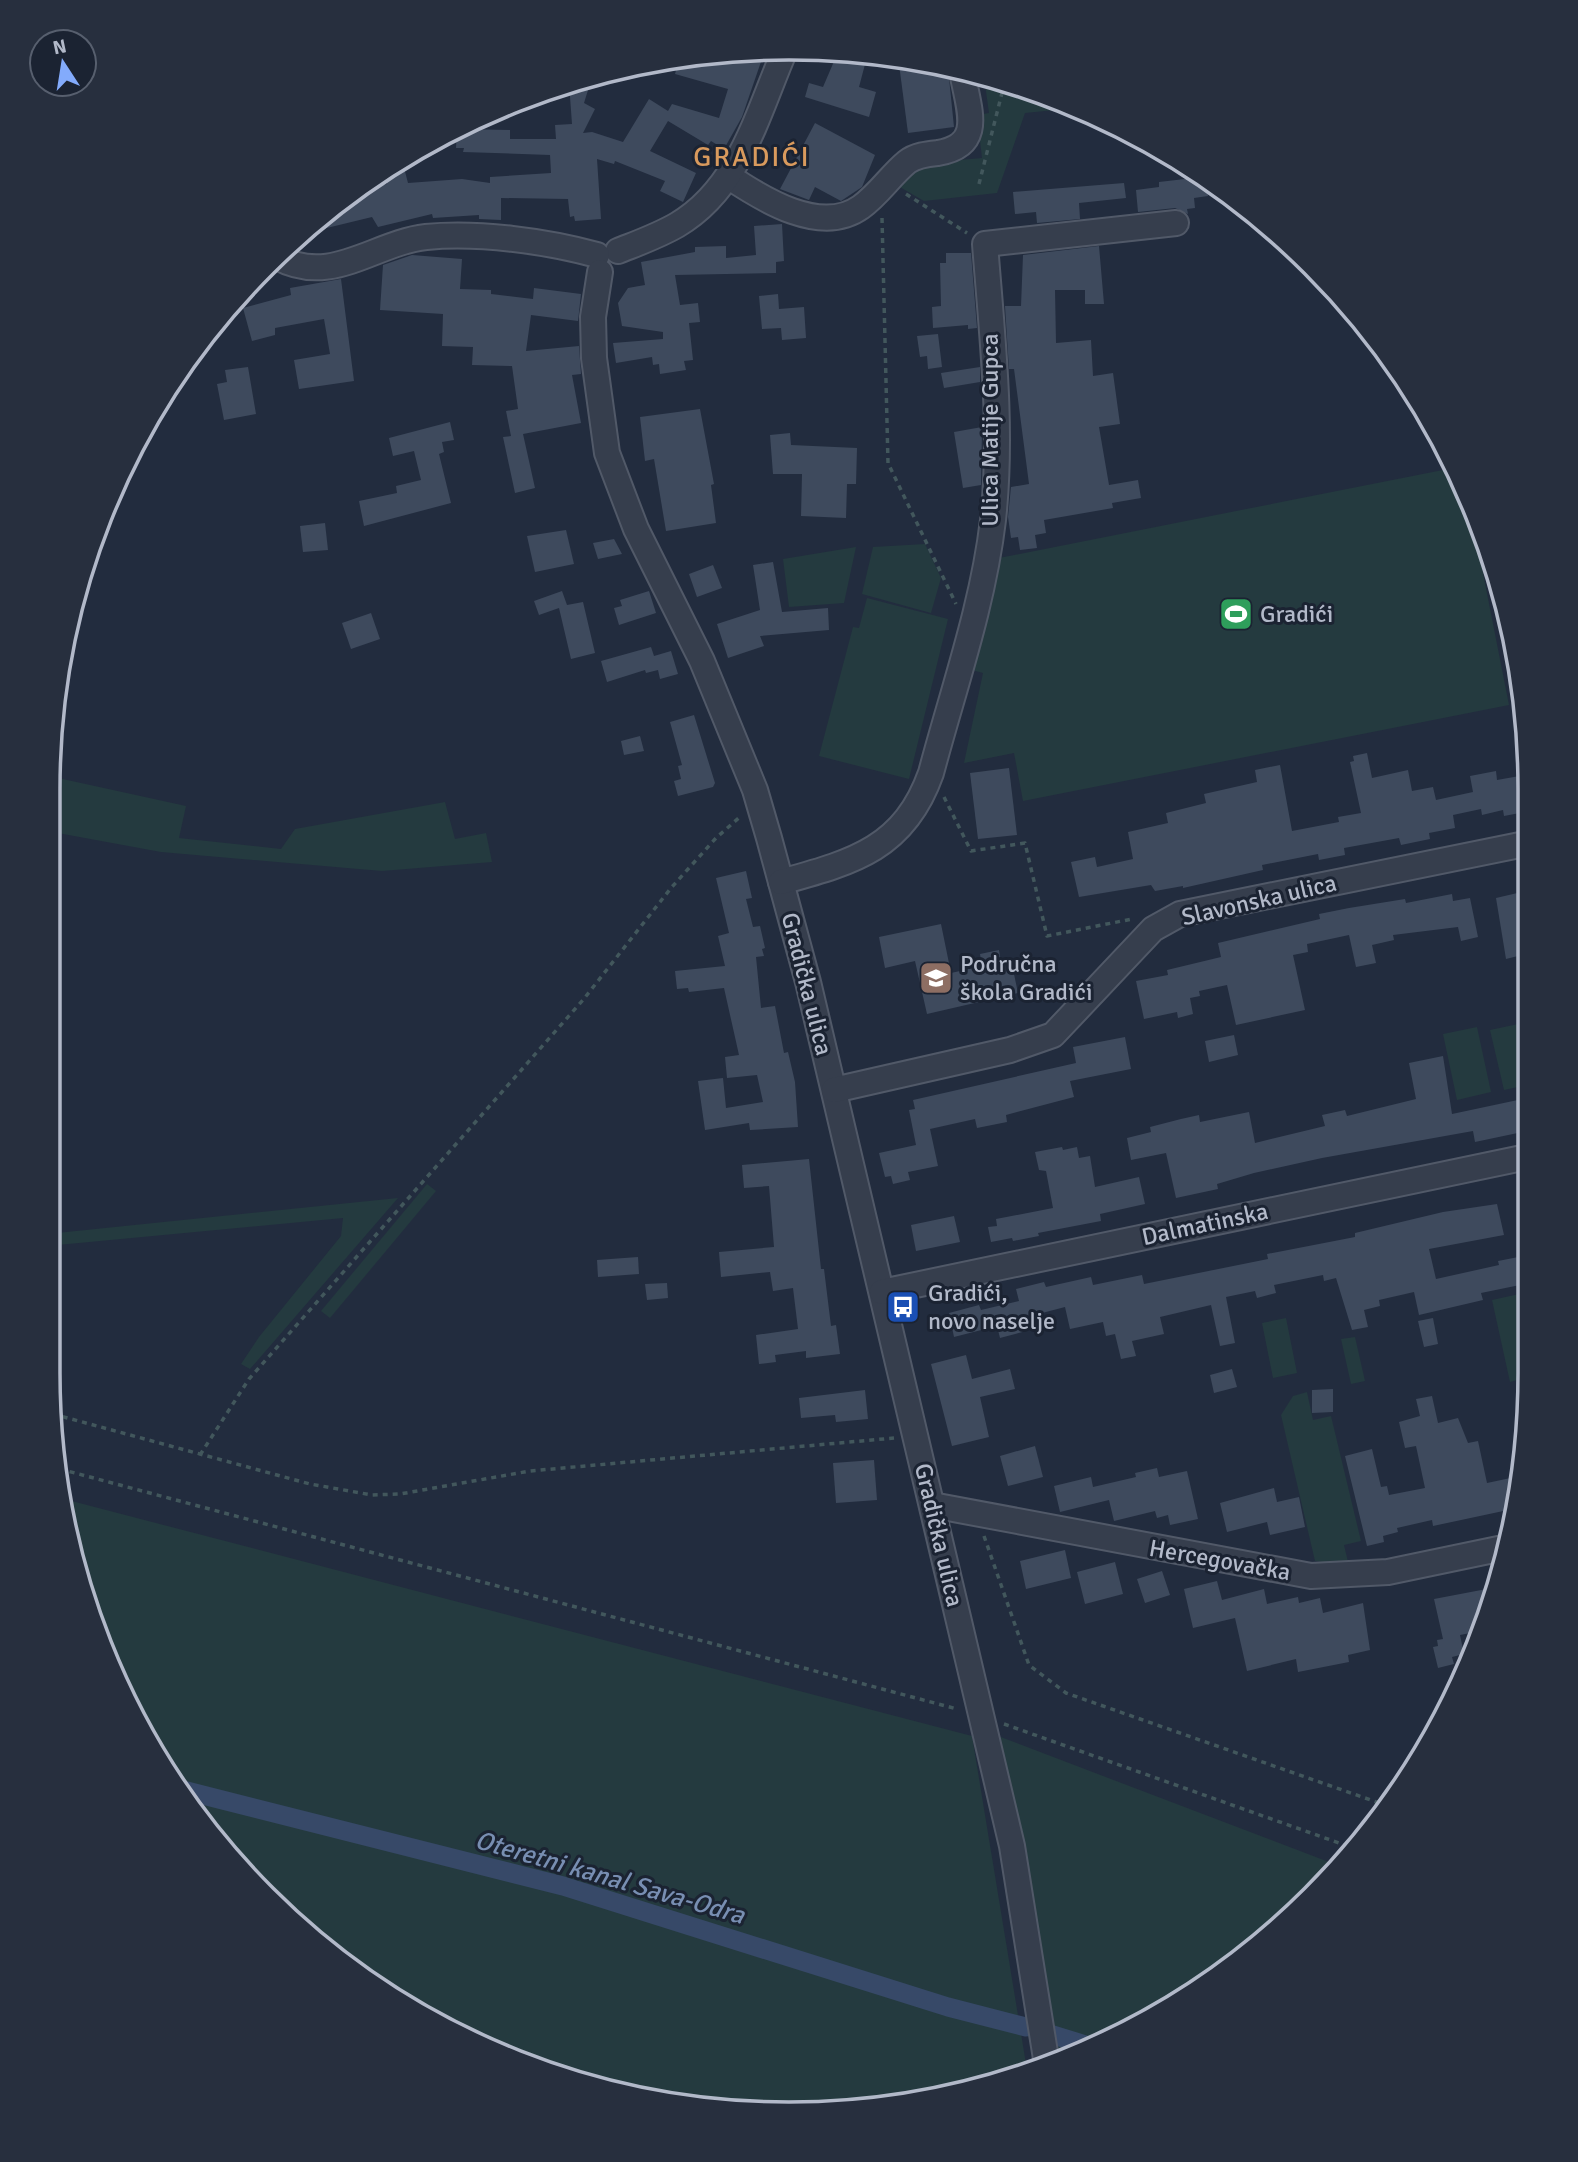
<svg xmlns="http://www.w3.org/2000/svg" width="1578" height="2162" font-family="Signika,sans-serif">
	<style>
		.green { fill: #243a3f }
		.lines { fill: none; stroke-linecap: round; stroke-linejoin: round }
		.canal { stroke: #374968; stroke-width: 19 }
		.building { fill: #3e4a5d }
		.minor-casing { stroke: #515968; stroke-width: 28 }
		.path { stroke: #42575c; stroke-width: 3.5; stroke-dasharray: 5 5; stroke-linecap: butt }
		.minor { stroke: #363e4d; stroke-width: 24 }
		.labels { text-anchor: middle; stroke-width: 6; stroke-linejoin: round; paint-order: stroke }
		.street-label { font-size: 24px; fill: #b2b9c9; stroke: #1b2332 }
		.poi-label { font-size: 24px; fill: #b2b9c9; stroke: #1b2332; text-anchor: start }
		.water-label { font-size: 26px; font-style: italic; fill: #788eb2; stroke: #1b2332 }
		.quarter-label { font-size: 28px; letter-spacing: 2px; fill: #d99a5d; stroke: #1b2332 }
		.rim { fill: none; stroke: #b2b9c9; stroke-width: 3.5 }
	</style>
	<rect width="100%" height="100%" fill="#222c3e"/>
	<g class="green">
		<polygon points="984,77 1027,86 1075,108 1025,113 997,193 924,201 898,186 915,164 982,158 977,115 989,113"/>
		<polygon points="1453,468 1467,492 1509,705 1023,801 1014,753 964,763 983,673 968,669 994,559"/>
		<polygon points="925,544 941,578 931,613 862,594 873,547"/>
		<polygon points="856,547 844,603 789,607 783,559"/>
		<polygon points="867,598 948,619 909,779 819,756 853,627 859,628"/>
		<polygon points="49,776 186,806 179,838 281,849 295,829 445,802 455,839 486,833 492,862 382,871 161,852 47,831"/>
		<polygon points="1523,1023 1527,1038 1527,1085 1504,1090 1490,1030"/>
		<polygon points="1477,1027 1491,1092 1457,1100 1443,1034"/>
		<polygon points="427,1184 436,1191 330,1318 321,1311"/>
		<polygon points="398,1198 250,1369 241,1364 259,1337 341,1236 343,1218 47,1246 47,1234"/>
		<polygon points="1528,1292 1529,1377 1510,1382 1492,1300"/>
		<polygon points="1286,1318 1297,1373 1273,1378 1262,1323"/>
		<polygon points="1355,1337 1365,1381 1351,1384 1341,1339"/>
		<polygon points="1307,1392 1313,1420 1331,1416 1361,1541 1344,1545 1349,1566 1315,1561 1281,1415 1293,1396"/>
		<polygon points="64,1499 972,1736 1027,2070 885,2108 789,2115 645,2101 461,2038 300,1930 172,1785 104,1657 73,1565"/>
		<polygon points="998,1736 1342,1867 1241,1961 1073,2058 1054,2063"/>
	</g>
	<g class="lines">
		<g class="canal">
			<polyline points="175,1788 563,1886 948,2007 1026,2027"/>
			<polyline points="1050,2034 1092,2047"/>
		</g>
	</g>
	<g class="building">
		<polygon points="740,49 765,50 742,117 724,149 711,141 708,145 668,121 650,151 696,173 683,202 660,191 665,181 615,161 614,164 597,159 601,219 575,221 574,216 570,217 568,199 501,198 501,220 479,219 479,215 433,218 432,214 378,227 372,217 302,234 351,192 387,184 384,172 402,160 408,183 462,179 490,183 490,177 551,173 550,155 463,152 464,148 456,148 457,129 510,130 510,139 556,139 555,125 572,124 569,83 593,74 584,103 595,109 583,133 592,132 623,142 649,99 668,111 672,104 719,118 728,89 675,74 679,59 703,55 726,62 728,51"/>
		<polygon points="838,52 868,53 859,87 876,92 869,117 805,97 809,83 823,87"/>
		<polygon points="921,62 948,68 954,127 908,133 899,64"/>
		<polygon points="815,123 875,155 862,187 841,201 815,187 809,200 780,189"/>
		<polygon points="1202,177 1206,180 1208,196 1194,198 1195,208 1187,209 1188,214 1175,208 1138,212 1136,190 1159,187 1159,182"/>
		<polygon points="1124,183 1126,198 1079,203 1080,219 1037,223 1036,212 1015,214 1013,192"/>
		<polygon points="782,224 784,261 776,262 776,273 675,275 680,305 698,303 700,322 689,323 693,360 684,361 686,370 660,374 659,364 653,365 652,357 616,363 613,343 663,339 663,332 622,326 618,303 628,288 645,285 641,262 695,252 695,247 726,246 726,258 756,255 754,226"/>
		<polygon points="1099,246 1104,304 1085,304 1085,290 1055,290 1056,343 1091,340 1093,376 1113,373 1120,424 1099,427 1109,485 1138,480 1141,498 1112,503 1113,508 1044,520 1046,533 1035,535 1037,548 1020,550 1018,537 1011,538 1008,517 1011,487 1029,484 1014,369 1009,369 1005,306 1021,306 1023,255"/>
		<polygon points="946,253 971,253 977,328 968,329 968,325 933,328 932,307 941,306 940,263 946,263"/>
		<polygon points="412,255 462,259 460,289 491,290 491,294 533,299 534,288 581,294 578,321 531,315 526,351 579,346 581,374 572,375 581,423 523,434 535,488 515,493 503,437 511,436 506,411 518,409 512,366 472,365 473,347 442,346 443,314 380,310 383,265"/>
		<polygon points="341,279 354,381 299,389 294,360 330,354 324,319 275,328 275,335 252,341 243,308 291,295 290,288"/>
		<polygon points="778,294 779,309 804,307 806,338 782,340 781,328 762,329 759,296"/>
		<polygon points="938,334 942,367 928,369 927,356 920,357 917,336"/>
		<polygon points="248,367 256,414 224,420 217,384 227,382 225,370"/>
		<polygon points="980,367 980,382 944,388 941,373"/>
		<polygon points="700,409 714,484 711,485 716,523 666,531 654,459 645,461 640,417"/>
		<polygon points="450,422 454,440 442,442 444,452 439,454 451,503 364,526 359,501 397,493 396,486 421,480 414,451 393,456 389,438"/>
		<polygon points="982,427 981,485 963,488 954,432"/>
		<polygon points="790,433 791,445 857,448 856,484 847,484 846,518 801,516 802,474 773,474 770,435"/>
		<polygon points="325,523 328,550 303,552 300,526"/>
		<polygon points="566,530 574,564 535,572 527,536"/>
		<polygon points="614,539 622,554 598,559 593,543"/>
		<polygon points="773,562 782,612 828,608 829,630 760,636 764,646 728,658 717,624 760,610 753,565"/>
		<polygon points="713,565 722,588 697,597 689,574"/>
		<polygon points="562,591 567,605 583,602 595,653 571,659 559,608 539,615 534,601"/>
		<polygon points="649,591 656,613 619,625 614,608 622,606 620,600"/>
		<polygon points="371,613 380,639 351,649 342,623"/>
		<polygon points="651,647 654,656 671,651 678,674 660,679 658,670 646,673 645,670 607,682 601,661"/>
		<polygon points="694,715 715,783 713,787 678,796 674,781 681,779 678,766 682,765 670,722"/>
		<polygon points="640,736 644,751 624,755 621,741"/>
		<polygon points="1367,753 1372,778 1408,770 1412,791 1433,787 1436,800 1473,792 1470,776 1496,771 1497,780 1525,775 1525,812 1504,816 1503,810 1482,815 1481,809 1453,815 1455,828 1429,833 1430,839 1401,845 1399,838 1344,848 1345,855 1319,860 1318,854 1262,865 1263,870 1183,888 1183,886 1155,891 1151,885 1079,897 1071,862 1095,857 1097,867 1133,859 1128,832 1168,823 1166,813 1206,803 1204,794 1257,782 1255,770 1280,765 1292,831 1339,822 1338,817 1361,813 1350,762 1354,761 1353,756"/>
		<polygon points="1009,768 1017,835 978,839 970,773"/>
		<polygon points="746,871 752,898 746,899 753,927 760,926 765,948 762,949 764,956 756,957 761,1008 775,1006 784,1053 788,1052 795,1082 798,1127 750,1130 749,1123 705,1130 698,1081 723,1078 726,1108 763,1102 757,1075 727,1078 725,1057 739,1055 724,988 689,992 688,988 677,989 675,971 725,966 718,936 729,933 716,878"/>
		<polygon points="1526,891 1526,954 1506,959 1496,898"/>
		<polygon points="1452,894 1453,901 1470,898 1478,937 1461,941 1458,927 1393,935 1394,940 1372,945 1376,963 1356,967 1349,935 1307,944 1308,952 1293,955 1305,1010 1236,1025 1227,985 1199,991 1200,996 1190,998 1193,1014 1178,1018 1177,1012 1144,1019 1136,981 1168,975 1167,970 1221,957 1218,943 1320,919 1319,914 1349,908 1405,899 1406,903"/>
		<polygon points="941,924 951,973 982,966 980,954 999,950 1001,962 1011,960 1018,993 927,1014 915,961 885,968 879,937"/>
		<polygon points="1234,1035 1238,1055 1209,1062 1205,1041"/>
		<polygon points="1125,1037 1131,1069 1070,1081 1074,1097 1006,1115 1007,1122 977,1128 975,1119 930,1129 938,1166 908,1172 910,1180 893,1184 891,1176 885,1177 879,1153 916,1145 909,1110 915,1109 913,1100 1076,1063 1073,1047"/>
		<polygon points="1443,1056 1452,1114 1527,1098 1527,1131 1475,1142 1473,1131 1322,1158 1254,1173 1217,1184 1218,1189 1176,1198 1166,1153 1131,1160 1127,1138 1151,1132 1150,1127 1181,1119 1199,1115 1200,1122 1249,1112 1255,1143 1325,1126 1322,1115 1345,1110 1347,1116 1416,1099 1409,1063"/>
		<polygon points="1062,1147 1063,1150 1077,1147 1079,1158 1090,1156 1095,1187 1139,1177 1145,1204 1100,1214 1101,1221 1038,1233 1039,1236 1013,1241 1012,1238 991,1242 988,1227 997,1226 996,1219 1053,1208 1046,1171 1039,1170 1035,1152"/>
		<polygon points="809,1159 821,1269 824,1269 831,1326 836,1325 840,1354 806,1358 806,1351 775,1355 776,1362 759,1364 756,1335 798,1329 793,1288 773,1291 770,1272 721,1277 719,1252 774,1247 769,1186 744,1188 742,1165"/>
		<polygon points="1497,1204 1504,1235 1429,1249 1436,1279 1499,1265 1498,1261 1528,1255 1528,1275 1519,1277 1520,1285 1481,1293 1483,1300 1419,1315 1414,1292 1379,1300 1380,1306 1364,1310 1368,1327 1352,1330 1336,1278 1324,1281 1323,1275 1274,1285 1276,1293 1257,1298 1255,1291 1226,1297 1235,1343 1220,1346 1211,1305 1160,1317 1164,1334 1132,1341 1136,1356 1121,1359 1115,1334 1106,1336 1103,1322 1070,1329 1065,1307 1023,1318 1026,1331 1000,1338 997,1326 954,1337 949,1313 979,1305 981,1310 1019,1301 1016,1289 1044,1282 1046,1287 1091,1277 1093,1285 1142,1275 1144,1284 1268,1259 1267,1254 1355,1237 1355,1233 1443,1212"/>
		<polygon points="954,1216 960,1242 916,1251 911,1225"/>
		<polygon points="638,1257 639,1274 598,1277 597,1260"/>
		<polygon points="667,1283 668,1298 647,1300 645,1284"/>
		<polygon points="1433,1318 1438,1344 1424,1347 1418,1321"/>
		<polygon points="966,1355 972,1379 1010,1369 1015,1389 980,1397 989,1437 952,1446 931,1364"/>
		<polygon points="1232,1369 1237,1387 1214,1393 1210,1375"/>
		<polygon points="1333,1389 1333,1412 1312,1413 1312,1390"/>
		<polygon points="865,1390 868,1419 836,1422 835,1415 801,1418 799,1398"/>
		<polygon points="1432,1396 1438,1423 1458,1418 1468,1443 1478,1441 1487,1483 1520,1476 1516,1502 1507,1503 1508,1510 1433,1526 1432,1520 1397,1528 1398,1532 1383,1536 1384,1542 1367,1546 1345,1456 1372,1449 1381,1487 1387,1486 1389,1495 1425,1488 1416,1446 1405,1448 1399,1422 1420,1416 1416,1399"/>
		<polygon points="1035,1446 1043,1477 1008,1486 1000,1456"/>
		<polygon points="874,1460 877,1500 836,1503 833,1463"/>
		<polygon points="1157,1468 1159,1477 1187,1471 1198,1519 1170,1525 1168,1515 1157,1518 1155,1511 1114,1521 1109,1500 1060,1512 1054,1486 1091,1477 1093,1487 1136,1477 1135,1473"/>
		<polygon points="1274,1488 1277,1502 1299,1497 1305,1527 1270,1535 1267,1522 1227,1532 1220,1503"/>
		<polygon points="1065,1550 1071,1578 1026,1589 1020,1561"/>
		<polygon points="1115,1562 1123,1594 1085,1604 1077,1572"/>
		<polygon points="1162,1571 1170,1595 1145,1603 1137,1579"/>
		<polygon points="1217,1581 1222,1600 1264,1589 1267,1604 1298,1597 1299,1603 1320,1598 1323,1613 1363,1603 1370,1650 1348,1655 1349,1662 1298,1672 1296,1659 1247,1671 1235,1618 1193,1628 1184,1589"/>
		<polygon points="1497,1587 1481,1631 1460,1635 1464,1654 1452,1657 1454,1664 1438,1668 1433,1647 1438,1646 1437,1640 1443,1639 1434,1599"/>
	</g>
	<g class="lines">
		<defs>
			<g id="minor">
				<path d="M728,176c34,23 93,60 133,31 18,-13 30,-32 46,-45 9,-7 21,-8 31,-9 48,-8 30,-45 24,-82"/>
				<path d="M618,251c20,-8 40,-15 59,-26 63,-37 81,-113 108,-175"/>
				<path d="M277,257c54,30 97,-14 149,-20 53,-5 120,4 171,18"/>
				<polyline points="600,272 593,317 594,358 607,453 636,529 702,661 755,790 769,838 808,982 1012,1846 1047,2065"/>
				<path d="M781,882c72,-20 123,-33 150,-109 22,-83 52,-167 62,-253 10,-91 -1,-185 -8,-276l191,-21"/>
				<polyline points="834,1090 1010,1050 1053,1035 1153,929 1180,914 1525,844"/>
				<polyline points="882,1292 1527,1157"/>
				<polyline points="932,1505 1311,1576 1388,1572 1508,1547"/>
			</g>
		</defs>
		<use href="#minor" class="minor-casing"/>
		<g class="path">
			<polyline points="979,184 1005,81"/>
			<polyline points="906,194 967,233"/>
			<polyline points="882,218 888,463 956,604"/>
			<polyline points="944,797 971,851 1025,843 1047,936 1132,919"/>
			<polyline points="53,1414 310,1484 372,1495 400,1494 530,1471 894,1438"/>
			<polyline points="200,1455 249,1379 583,1000 671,888 716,838 741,816"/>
			<polyline points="60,1469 957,1709"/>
			<polyline points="984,1536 1029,1665 1066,1693 1385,1805"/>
			<polyline points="1004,1724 1356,1849"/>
		</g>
		<use href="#minor" class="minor"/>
	</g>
	<defs>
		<symbol id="stadium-square" viewBox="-11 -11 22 22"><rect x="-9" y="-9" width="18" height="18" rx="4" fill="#2e9e5b" stroke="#1b2332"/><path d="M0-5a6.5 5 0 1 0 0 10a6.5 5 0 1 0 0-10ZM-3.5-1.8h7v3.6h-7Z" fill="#fff"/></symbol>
		<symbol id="school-square" viewBox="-11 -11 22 22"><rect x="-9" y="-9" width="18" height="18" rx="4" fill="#8d6e63" stroke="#1b2332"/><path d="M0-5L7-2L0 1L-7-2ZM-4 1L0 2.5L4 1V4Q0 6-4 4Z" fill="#fff"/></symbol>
		<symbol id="bus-square" viewBox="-11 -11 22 22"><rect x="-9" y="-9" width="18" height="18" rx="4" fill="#1a4fb4" stroke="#1b2332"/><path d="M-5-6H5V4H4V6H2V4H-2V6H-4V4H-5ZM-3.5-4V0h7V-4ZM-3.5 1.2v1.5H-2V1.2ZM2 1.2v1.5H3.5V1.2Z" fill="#fff"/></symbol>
	</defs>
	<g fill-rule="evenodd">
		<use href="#stadium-square" x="1217" y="595" width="38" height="38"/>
		<use href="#school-square" x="917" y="959" width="38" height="38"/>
		<use href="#bus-square" x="884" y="1288" width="38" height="38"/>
	</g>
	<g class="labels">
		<g class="street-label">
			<text transform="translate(990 430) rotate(-90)" y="8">Ulica Matije Gupca</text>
			<text transform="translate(1259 900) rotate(-13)" y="8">Slavonska ulica</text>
			<text transform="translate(807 984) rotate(76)" y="8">Gradička ulica</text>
			<text transform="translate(1205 1224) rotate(-12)" y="8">Dalmatinska</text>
			<text transform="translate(939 1535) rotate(77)" y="8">Gradička ulica</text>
			<text transform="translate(1220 1560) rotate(10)" y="8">Hercegovačka</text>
		</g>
		<g class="poi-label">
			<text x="1260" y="622">Gradići</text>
			<text x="960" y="972">Područna<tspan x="960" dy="28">škola Gradići</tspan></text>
			<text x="928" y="1301">Gradići,<tspan x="928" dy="28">novo naselje</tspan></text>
		</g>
		<g class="water-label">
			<text transform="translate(610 1877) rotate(16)" y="9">Oteretni kanal Sava-Odra</text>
		</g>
		<g class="quarter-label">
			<text x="752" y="166">GRADIĆI</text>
		</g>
	</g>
	<path d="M0 0H1578V2162H0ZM789 60H789A729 729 0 0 1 1518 789V1373A729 729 0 0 1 789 2102H789A729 729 0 0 1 60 1373V789A729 729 0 0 1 789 60Z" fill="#272f3e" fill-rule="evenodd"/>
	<path class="rim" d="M789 60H789A729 729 0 0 1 1518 789V1373A729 729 0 0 1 789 2102H789A729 729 0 0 1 60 1373V789A729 729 0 0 1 789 60Z"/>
	<g transform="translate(63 63) rotate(348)"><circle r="33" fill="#1b2332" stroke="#575f6e" stroke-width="2"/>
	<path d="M0-5L12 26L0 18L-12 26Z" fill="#83abfc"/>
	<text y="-10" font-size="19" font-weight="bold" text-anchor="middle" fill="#b2b9c9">N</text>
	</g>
</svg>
